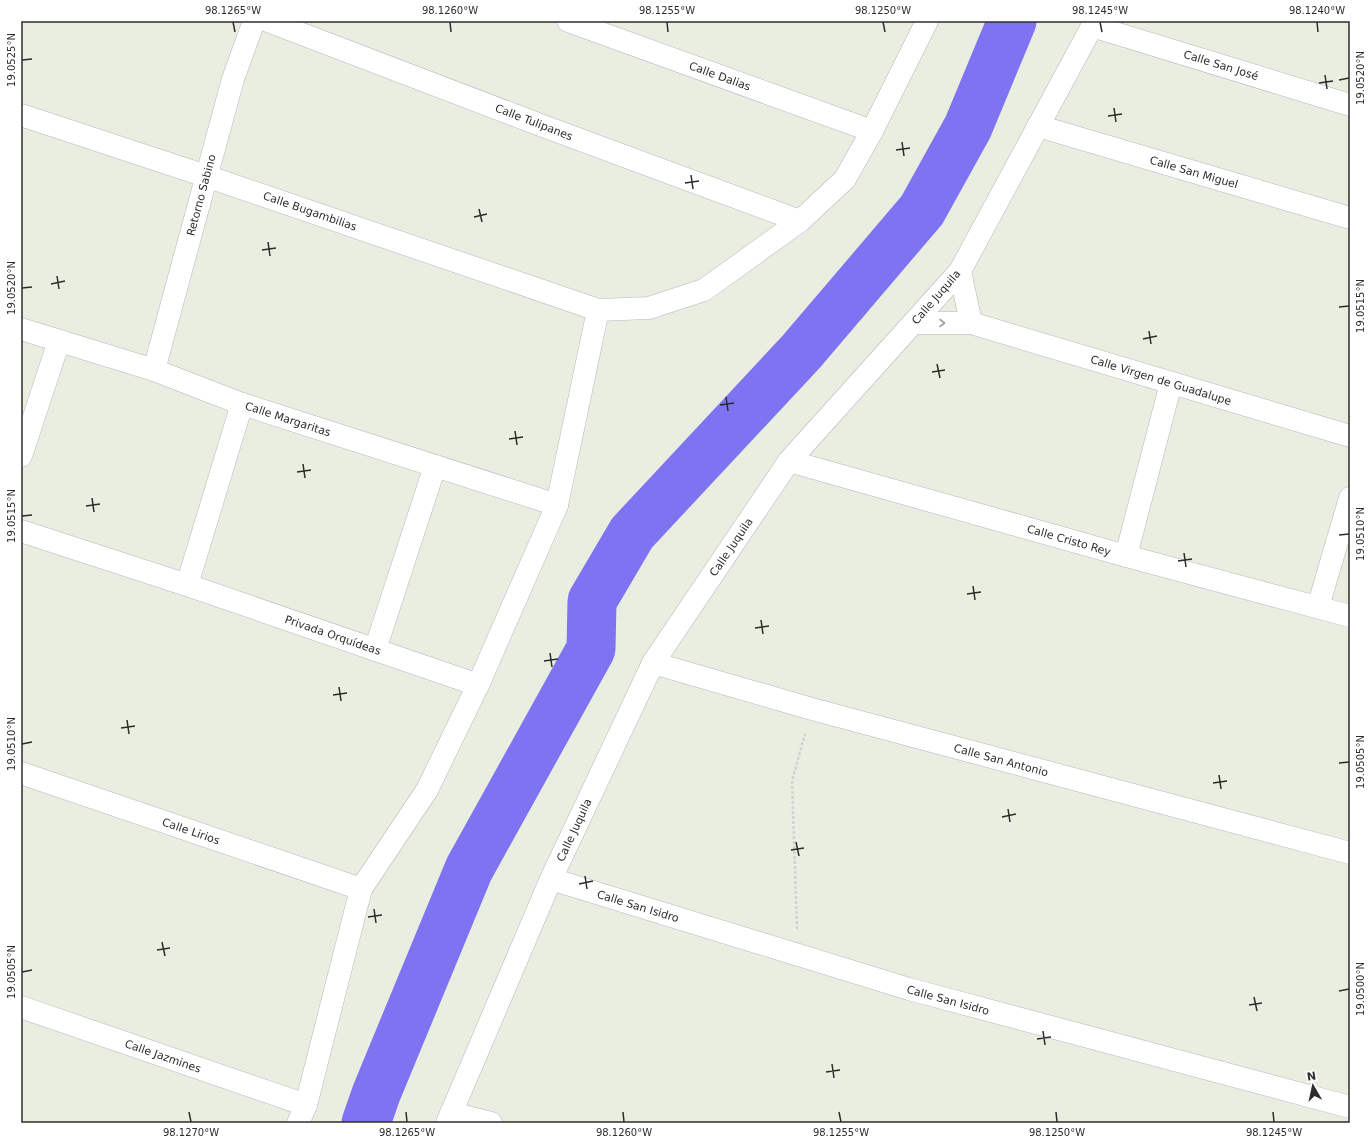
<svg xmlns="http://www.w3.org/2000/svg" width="1371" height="1144" font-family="'DejaVu Sans',sans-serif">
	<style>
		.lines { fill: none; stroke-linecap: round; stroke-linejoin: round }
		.river { stroke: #7e73f0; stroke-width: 49 }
		.street-casing { stroke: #bbb3c0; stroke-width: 23 }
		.path { stroke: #d1d1d1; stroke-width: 2.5; stroke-dasharray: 3 2; stroke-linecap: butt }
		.street { stroke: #fff; stroke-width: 22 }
		.oneway { stroke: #a0a0a0 }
		.ticks { fill: none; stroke: #2d2d2d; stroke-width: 1.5 }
		.labels { text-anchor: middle; stroke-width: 4; stroke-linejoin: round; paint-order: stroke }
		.street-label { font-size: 11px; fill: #2d2d2d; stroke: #fff }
		.neatline { fill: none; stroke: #2d2d2d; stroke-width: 1.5 }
		.ticks-label { font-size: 10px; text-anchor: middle; fill: #2d2d2d }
	</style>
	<rect width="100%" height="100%" fill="#e9eee0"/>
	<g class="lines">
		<polyline class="river" points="366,1123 376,1094 469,869 591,649 592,601 632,533 801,352 922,210 968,127 1012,21"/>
		<defs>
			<g id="street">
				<polyline points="268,21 543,126 800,221"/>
				<polyline points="568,21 872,131"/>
				<polyline points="1092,26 1350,105"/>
				<polyline points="21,115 206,176 598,310 649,308 704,290 800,221 845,179 872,131 927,21"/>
				<polyline points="1038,126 1350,218"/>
				<polyline points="960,271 971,323"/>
				<polyline points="914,323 971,323 1350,436"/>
				<polyline points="21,329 154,370 242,404 557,505"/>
				<polyline points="154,370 233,79 254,21"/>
				<polyline points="21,456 59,341"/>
				<polyline points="789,461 1126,556 1350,616"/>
				<polyline points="21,531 187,585 478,685"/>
				<polyline points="1126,556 1171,383"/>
				<polyline points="187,585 242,404"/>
				<polyline points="1318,607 1350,498"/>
				<polyline points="375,650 435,466"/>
				<polyline points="653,663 812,709 1350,853"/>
				<polyline points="21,773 361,889"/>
				<polyline points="551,879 909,989 1350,1107"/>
				<polyline points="21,1007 306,1105"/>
				<polyline points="451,1113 491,1123"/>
				<polyline points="298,1123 306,1105 361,889 427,790 478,685 557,505 598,310"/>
				<polyline points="447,1123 551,879 653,663 789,461 960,271 1095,21"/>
			</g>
		</defs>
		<use href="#street" class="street-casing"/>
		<polyline class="path" points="797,929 792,781 805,734"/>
		<use href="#street" class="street"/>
	</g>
	<defs><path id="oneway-chevron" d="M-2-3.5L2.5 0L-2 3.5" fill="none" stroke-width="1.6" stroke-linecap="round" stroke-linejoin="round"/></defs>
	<use class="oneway" href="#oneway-chevron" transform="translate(942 323)"/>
	<path class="ticks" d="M233,22l2,10M450,22l1,10M667,22l1,10M883,22l2,10M1100,22l2,10M1317,22l1,10M22,60l10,-1M1325,75l2,14M1339,80l10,-2M1319,83l14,-2M1114,108l2,14M1108,116l14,-2M902,142l2,14M896,150l14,-2M691,175l2,14M685,183l14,-2M479,209l3,13M474,217l13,-3M268,242l2,14M262,250l14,-2M57,276l2,13M51,284l14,-3M22,288l10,-1M1339,307l10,-1M1149,331l2,13M1143,339l14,-3M937,364l3,14M932,372l13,-2M726,397l2,14M720,405l14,-2M515,431l2,14M509,439l14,-2M303,464l2,14M297,472l14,-2M92,498l2,14M86,506l14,-2M22,516l10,-1M1339,535l10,-1M1184,553l2,14M1178,561l14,-2M973,586l2,14M967,594l14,-2M761,620l2,14M755,628l14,-2M550,653l2,14M544,661l14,-2M339,687l2,14M333,695l14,-2M127,720l2,14M121,728l14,-2M22,744l10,-2M1339,763l10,-1M1219,775l2,14M1213,783l14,-2M1008,809l2,13M1002,817l14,-3M796,842l3,14M791,850l13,-2M585,876l2,13M579,884l14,-3M374,909l2,14M368,917l14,-2M162,942l3,14M157,950l13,-2M22,972l10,-2M1339,991l10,-2M1254,997l3,14M1249,1005l13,-2M1043,1031l2,14M1037,1039l14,-2M832,1064l2,14M826,1072l14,-2M189,1112l2,10M406,1112l1,10M623,1112l1,10M839,1112l2,10M1056,1112l1,10M1273,1112l1,10"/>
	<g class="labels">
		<g class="street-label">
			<text transform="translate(1221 65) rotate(17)" y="4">Calle San José</text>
			<text transform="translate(720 76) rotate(20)" y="4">Calle Dalias</text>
			<text transform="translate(534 122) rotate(21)" y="4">Calle Tulipanes</text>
			<text transform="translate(1194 172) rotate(16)" y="4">Calle San Miguel</text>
			<text transform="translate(201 195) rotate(-75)" y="4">Retorno Sabino</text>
			<text transform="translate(310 211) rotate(19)" y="4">Calle Bugambilias</text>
			<text transform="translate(936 297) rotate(-49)" y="4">Calle Juquila</text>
			<text transform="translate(1161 380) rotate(17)" y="4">Calle Virgen de Guadalupe</text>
			<text transform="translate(288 419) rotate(18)" y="4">Calle Margaritas</text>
			<text transform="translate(1069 540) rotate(16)" y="4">Calle Cristo Rey</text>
			<text transform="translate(731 547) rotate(-56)" y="4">Calle Juquila</text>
			<text transform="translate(333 635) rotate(19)" y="4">Privada Orquídeas</text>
			<text transform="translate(1001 760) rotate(15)" y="4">Calle San Antonio</text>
			<text transform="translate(574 830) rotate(-65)" y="4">Calle Juquila</text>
			<text transform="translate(191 831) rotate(19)" y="4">Calle Lirios</text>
			<text transform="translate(638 906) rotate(17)" y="4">Calle San Isidro</text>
			<text transform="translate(948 1000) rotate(15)" y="4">Calle San Isidro</text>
			<text transform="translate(163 1056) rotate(19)" y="4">Calle Jazmines</text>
		</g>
	</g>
	<rect width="1371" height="1144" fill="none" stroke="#ffffff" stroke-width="44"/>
	<g transform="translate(1313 1086) rotate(351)" stroke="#ffffff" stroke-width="3" paint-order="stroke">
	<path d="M0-3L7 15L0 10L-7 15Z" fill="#2d2d2d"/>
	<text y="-6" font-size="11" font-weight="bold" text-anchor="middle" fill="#2d2d2d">N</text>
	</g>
	<rect x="22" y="22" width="1327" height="1100" class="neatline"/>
	<g class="ticks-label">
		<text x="233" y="14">98.1265°W</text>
		<text x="450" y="14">98.1260°W</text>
		<text x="667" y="14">98.1255°W</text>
		<text x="883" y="14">98.1250°W</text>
		<text x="1100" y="14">98.1245°W</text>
		<text x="1317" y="14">98.1240°W</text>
		<text transform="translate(11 60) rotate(-90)" y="4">19.0525°N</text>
		<text transform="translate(1360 78) rotate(-90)" y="4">19.0520°N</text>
		<text transform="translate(11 288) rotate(-90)" y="4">19.0520°N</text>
		<text transform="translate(1360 306) rotate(-90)" y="4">19.0515°N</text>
		<text transform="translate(11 516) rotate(-90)" y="4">19.0515°N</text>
		<text transform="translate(1360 534) rotate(-90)" y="4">19.0510°N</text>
		<text transform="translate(11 744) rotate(-90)" y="4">19.0510°N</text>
		<text transform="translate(1360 762) rotate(-90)" y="4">19.0505°N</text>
		<text transform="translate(11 972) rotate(-90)" y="4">19.0505°N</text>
		<text transform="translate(1360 989) rotate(-90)" y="4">19.0500°N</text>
		<text x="191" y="1136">98.1270°W</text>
		<text x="407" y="1136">98.1265°W</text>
		<text x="624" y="1136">98.1260°W</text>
		<text x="841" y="1136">98.1255°W</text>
		<text x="1057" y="1136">98.1250°W</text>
		<text x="1274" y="1136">98.1245°W</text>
	</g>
</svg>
